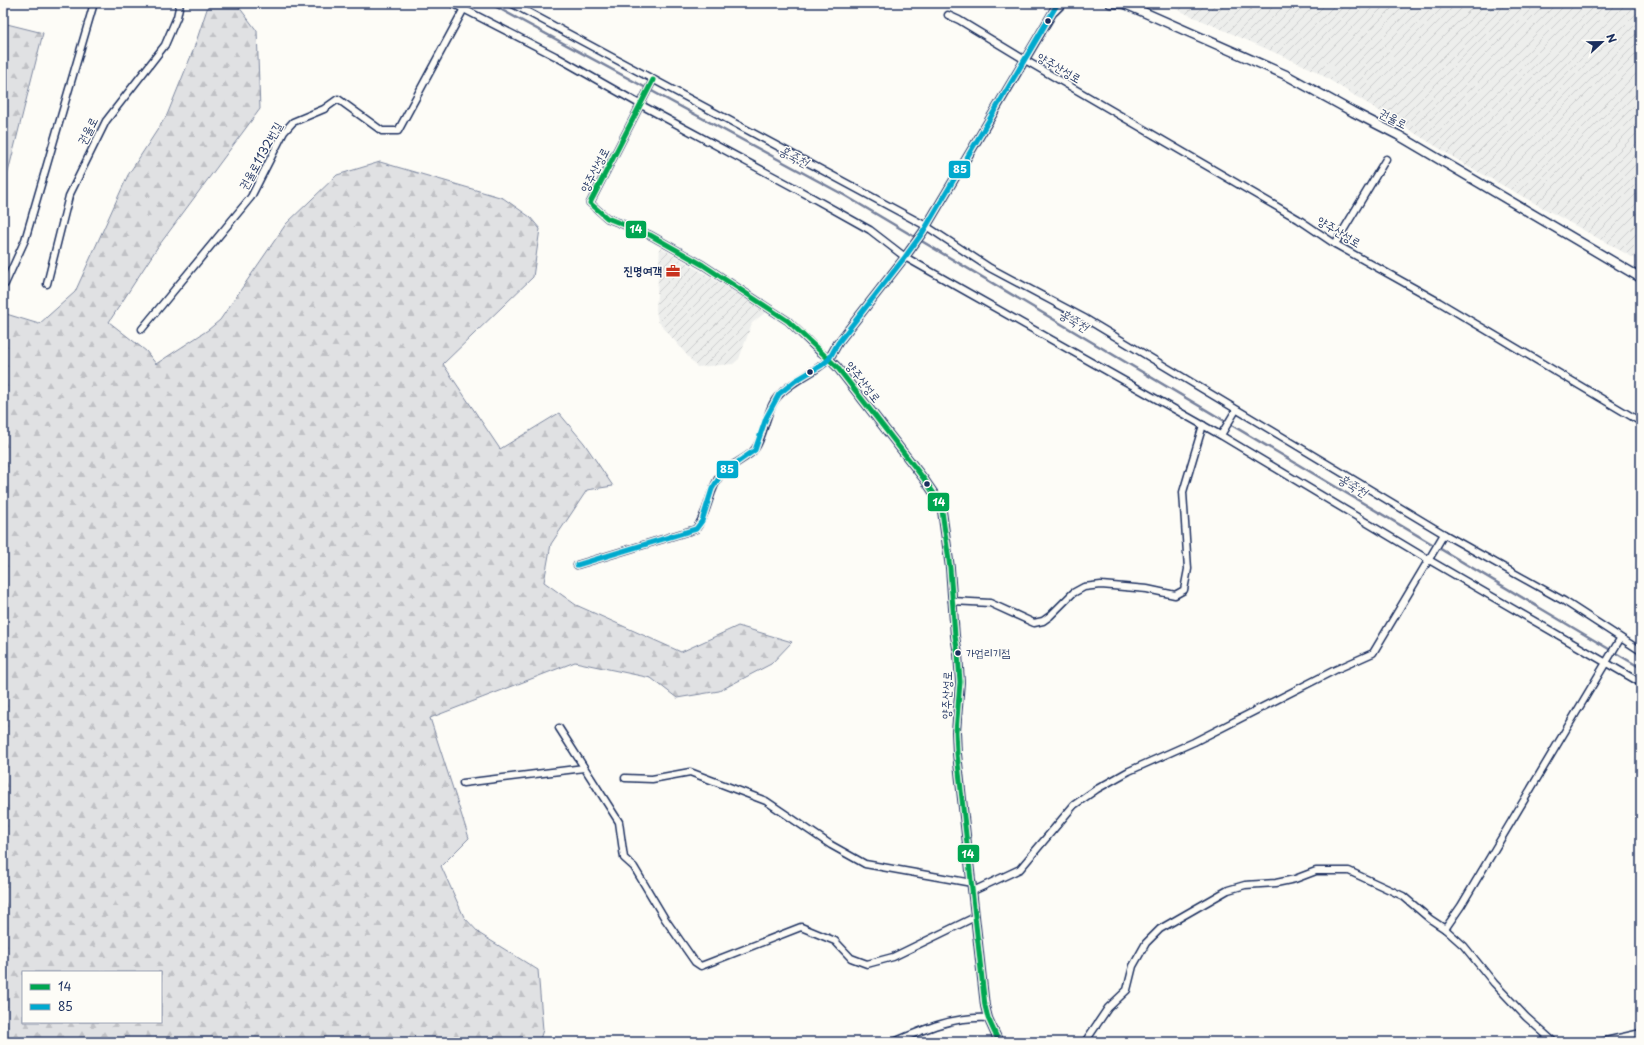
<svg xmlns="http://www.w3.org/2000/svg" width="1644" height="1045" font-family="'Playpen Sans','Poor Story',sans-serif">
	<style>
		.industrial { fill: url(#industrial-furrows) }
		.forest { fill: url(#forest-firs); stroke: #7e88a0; fill-rule: evenodd }
		.lines { fill: none; stroke-linecap: round; stroke-linejoin: round }
		.stream { stroke: #76819c; stroke-width: 2.5 }
		.minor-casing { stroke: #1b2f5e; stroke-width: 9 }
		.tertiary-casing { stroke: #1b2f5e; stroke-width: 10 }
		.secondary-casing { stroke: #1b2f5e; stroke-width: 11 }
		.minor { stroke: #fdfcf7; stroke-width: 6 }
		.tertiary { stroke: #fdfcf7; stroke-width: 7 }
		.secondary { stroke: #fdfcf7; stroke-width: 8 }
		.bus-1-casing { stroke: #fdfcf7; stroke-width: 8 }
		.bus-2-casing { stroke: #fdfcf7; stroke-width: 8 }
		.bus-1 { stroke: #00a651; stroke-width: 5 }
		.bus-2 { stroke: #00a9ce; stroke-width: 5 }
		.bus-dot { fill: #1b2f5e; stroke: #fdfcf7; stroke-width: 1.5 }
		.labels { text-anchor: middle; stroke-width: 3; stroke-linejoin: round; paint-order: stroke }
		.bus-label { font-size: 11px; fill: #1b2f5e; stroke: #fdfcf7; text-anchor: start }
		.street-label { font-size: 12px; fill: #1b2f5e; stroke: #fdfcf7 }
		.poi-label { font-size: 12px; font-weight: bold; fill: #1b2f5e; stroke: #fdfcf7; text-anchor: end }
		.water-label { font-size: 13px; font-style: italic; fill: #49587d; stroke: #fdfcf7 }
		.line-badge { stroke: #fdfcf7; stroke-width: 1.5 }
		.badge-label { font-size: 11px; text-anchor: middle; font-weight: bold; fill: #fff }
	</style>
	<defs>
		<pattern id="industrial-furrows" width="10" height="10" patternUnits="userSpaceOnUse"><rect width="10" height="10" fill="#edeeec"/><path d="M-1 1l2-2M0 10L10 0M9 11l2-2" fill="none" stroke="#cbcccd"/></pattern>
		<pattern id="forest-firs" width="22" height="20" patternUnits="userSpaceOnUse"><rect width="22" height="20" fill="#e0e1e3"/><path d="M5 1l3.5 6h-7zM16 11l3.5 6h-7z" fill="#c0c1c5"/></pattern>
	</defs>
	<rect width="100%" height="100%" fill="#fdfcf7"/>
	<filter id="ink" filterUnits="userSpaceOnUse"><feTurbulence type="fractalNoise" baseFrequency=".025" numOctaves="2"/><feDisplacementMap in="SourceGraphic" scale="8" xChannelSelector="R" yChannelSelector="G"/><feConvolveMatrix kernelMatrix="1 2 1 2 8 2 1 2 1" color-interpolation-filters="sRGB"/></filter>
	<g filter="url(#ink)">
		<g class="industrial">
			<polygon points="1162,3 1641,3 1641,262 1466,165 1312,69"/>
			<polygon points="660,247 767,311 752,323 739,359 733,364 697,367 658,321 656,310"/>
		</g>
		<g class="forest">
			<path d="M209,3h27l21,28 3,78 -103,139 -48,74 37,29 10,13 52,-34 12,-10 66,-96 51,-49 43,-13 123,36 27,19 10,12 -7,48 -90,87 57,85 59,-36 25,30 29,43 -26,4 -36,54 -7,38 32,23 105,47 57,-26 54,16 -21,22 -52,27 -42,7 -26,-20 -76,-16 -145,56 39,120 -28,28 23,51 16,17 58,36 5,60 -4,12h-536v-729l36,11 36,-32 53,-117 39,-60 26,-64zM23,972h138v50h-138z"/>
			<polygon points="3,23 43,33 3,192"/>
		</g>
		<g class="lines">
			<polyline class="stream" points="489,3 844,195 1641,668"/>
			<defs>
				<g id="minor">
					<polyline points="452,3 555,56 643,106 795,188 870,230 905,257 1222,436 1429,560 1641,683"/>
					<polyline points="511,3 926,226 990,268 1086,319 1444,534 1564,601 1641,651"/>
					<polyline points="948,15 959,20 1025,60 1298,219 1335,244 1439,302 1641,422"/>
					<polyline points="1335,244 1386,159"/>
					<polyline points="5,284 25,240 94,3"/>
					<polyline points="47,284 69,196 106,121 165,45 177,17 180,3"/>
					<polyline points="142,329 251,197 284,132 293,122 324,109 338,99 382,131 398,131 467,3"/>
					<polyline points="1221,435 1236,410"/>
					<path d="M577,565l119,-36c13,-17 12,-38 25,-55 7,-8 30,-18 34,-25 10,-15 11,-41 25,-55 14,-15 35,-21 49,-35l-10,-8 -31,-30 -85,-56 -53,-30 -43,-17 -17,-15 63,-123"/>
					<polyline points="952,601 990,603 1034,623 1043,621 1050,616 1073,593 1084,587 1101,585 1147,589 1175,595 1184,590 1188,569 1183,492 1203,425"/>
					<polyline points="559,728 619,822 624,858 634,867 665,919 695,962 701,966 801,927 835,941 851,958 867,964 893,957 975,917"/>
					<polyline points="625,778 652,779 690,772 766,801 831,845 865,864 972,883"/>
					<polyline points="463,783 584,768"/>
					<polyline points="973,891 1020,869 1074,805 1097,789 1129,771 1194,742 1335,670 1373,653 1444,534"/>
					<polyline points="1445,929 1461,906 1620,639"/>
					<path d="M894,1042c30,-13 61,-26 94,-24"/>
					<polyline points="1085,1042 1108,1008 1127,990 1133,966 1146,943 1160,929 1228,890 1245,885 1276,883 1295,879 1316,871 1349,871 1403,896 1430,919 1445,929 1464,946 1494,983 1526,1017 1554,1042"/>
					<polyline points="1601,1042 1641,1033"/>
				</g>
				<polyline id="tertiary" points="999,1042 988,1018 985,1006 957,754 956,732 960,682 958,654 955,636 950,568 942,511 937,498 924,479 837,367 829,359 838,343 905,257 923,232 1056,7"/>
				<g id="secondary">
					<polyline points="1110,3 1126,4"/>
					<polyline points="1123,3 1286,75 1353,112 1398,135 1641,278"/>
					<polyline points="1054,11 1062,3"/>
				</g>
			</defs>
			<use href="#minor" class="minor-casing"/>
			<use href="#tertiary" class="tertiary-casing"/>
			<use href="#secondary" class="secondary-casing"/>
			<use href="#minor" class="minor"/>
			<use href="#tertiary" class="tertiary"/>
			<use href="#secondary" class="secondary"/>
			<defs>
				<polyline id="bus-1" points="653,80 590,203 607,218 650,235 703,265 788,321 837,367 924,479 937,498 942,511 950,568 955,636 958,654 960,682 956,732 957,754 985,1006 988,1018 999,1042"/>
				<polyline id="bus-2" points="577,565 696,529 702,521 712,489 722,473 755,450 766,418 779,394 795,381 822,365 829,359 838,343 905,257 923,232 1058,3"/>
			</defs>
			<use href="#bus-1" class="bus-1-casing"/>
			<use href="#bus-2" class="bus-2-casing"/>
			<use href="#bus-1" class="bus-1"/>
			<use href="#bus-2" class="bus-2"/>
		</g>
	</g>
	<defs>
		<symbol id="office-bare" viewBox="-9 -9 18 18"><path d="M-6-3h4V-5.5h4V-3h4V5H-6ZM-1-4.5V-3h2v-1.5ZM-6 0V1H6V0Z" fill="#c8321e" stroke="#fdfcf7" stroke-width="2.5" paint-order="stroke"/></symbol>
	</defs>
	<g fill-rule="evenodd">
		<use href="#office-bare" x="663" y="261" width="20" height="20"/>
	</g>
	<g class="bus-dot">
		<circle cx="1048" cy="21" r="3.5"/>
		<circle cx="810" cy="372" r="3.5"/>
		<circle cx="927" cy="484" r="3.5"/>
		<circle cx="958" cy="653" r="3.5"/>
	</g>
	<g class="labels">
		<g class="bus-label">
			<text x="966" y="657">가업리기점</text>
		</g>
		<g class="street-label">
			<text transform="translate(1059 68) rotate(30)" y="4">양주산성로</text>
			<text transform="translate(1393 119) rotate(27)" y="4">권율로</text>
			<text transform="translate(88 131) rotate(-63)" y="4">권율로</text>
			<text transform="translate(261 156) rotate(-61)" y="4">권율로1132번길</text>
			<text transform="translate(595 170) rotate(-63)" y="4">양주산성로</text>
			<text transform="translate(1339 232) rotate(31)" y="4">양주산성로</text>
			<text transform="translate(863 382) rotate(52)" y="4">양주산성로</text>
			<text transform="translate(947 695) rotate(-88)" y="4">양주산성로</text>
		</g>
		<g class="poi-label">
			<text x="662" y="275">진명여객</text>
		</g>
		<g class="water-label">
			<text transform="translate(794 156) rotate(28)" y="5">홍죽천</text>
			<text transform="translate(1074 320) rotate(31)" y="5">홍죽천</text>
			<text transform="translate(1353 485) rotate(31)" y="5">홍죽천</text>
		</g>
	</g>
	<g class="line-badge">
		<rect x="948" y="160" width="23" height="19" rx="4" fill="#00a9ce"/>
		<rect x="625" y="220" width="22" height="19" rx="4" fill="#00a651"/>
		<rect x="716" y="460" width="23" height="19" rx="4" fill="#00a9ce"/>
		<rect x="927" y="492" width="23" height="20" rx="4" fill="#00a651"/>
		<rect x="957" y="844" width="23" height="19" rx="4" fill="#00a651"/>
	</g>
	<g class="badge-label">
		<text x="960" y="173">85</text>
		<text x="636" y="233">14</text>
		<text x="727" y="473">85</text>
		<text x="939" y="506">14</text>
		<text x="968" y="858">14</text>
	</g>
	<rect width="1644" height="1045" fill="none" stroke="#fdfcf7" stroke-width="16"/>
	<rect x="8" y="8" width="1628" height="1029" fill="none" stroke="#1b2f5e" stroke-width="1.5" filter="url(#ink)"/>
	<rect x="22" y="971" width="140" height="52" fill="#fdfcf7" stroke="#a3aaba"/>
	<rect x="30" y="984" width="20" height="6" fill="#00a651" stroke="#a3aaba"/>
	<text x="58" y="991" font-size="12" fill="#1b2f5e">14</text>
	<rect x="30" y="1004" width="20" height="6" fill="#00a9ce" stroke="#a3aaba"/>
	<text x="58" y="1011" font-size="12" fill="#1b2f5e">85</text>
	<g transform="translate(1602 42) rotate(68)" stroke="#fdfcf7" stroke-width="3" paint-order="stroke">
	<path d="M0-3L7 15L0 10L-7 15Z" fill="#1b2f5e"/>
	<text y="-6" font-size="11" font-weight="bold" text-anchor="middle" fill="#1b2f5e">N</text>
	</g>
</svg>
